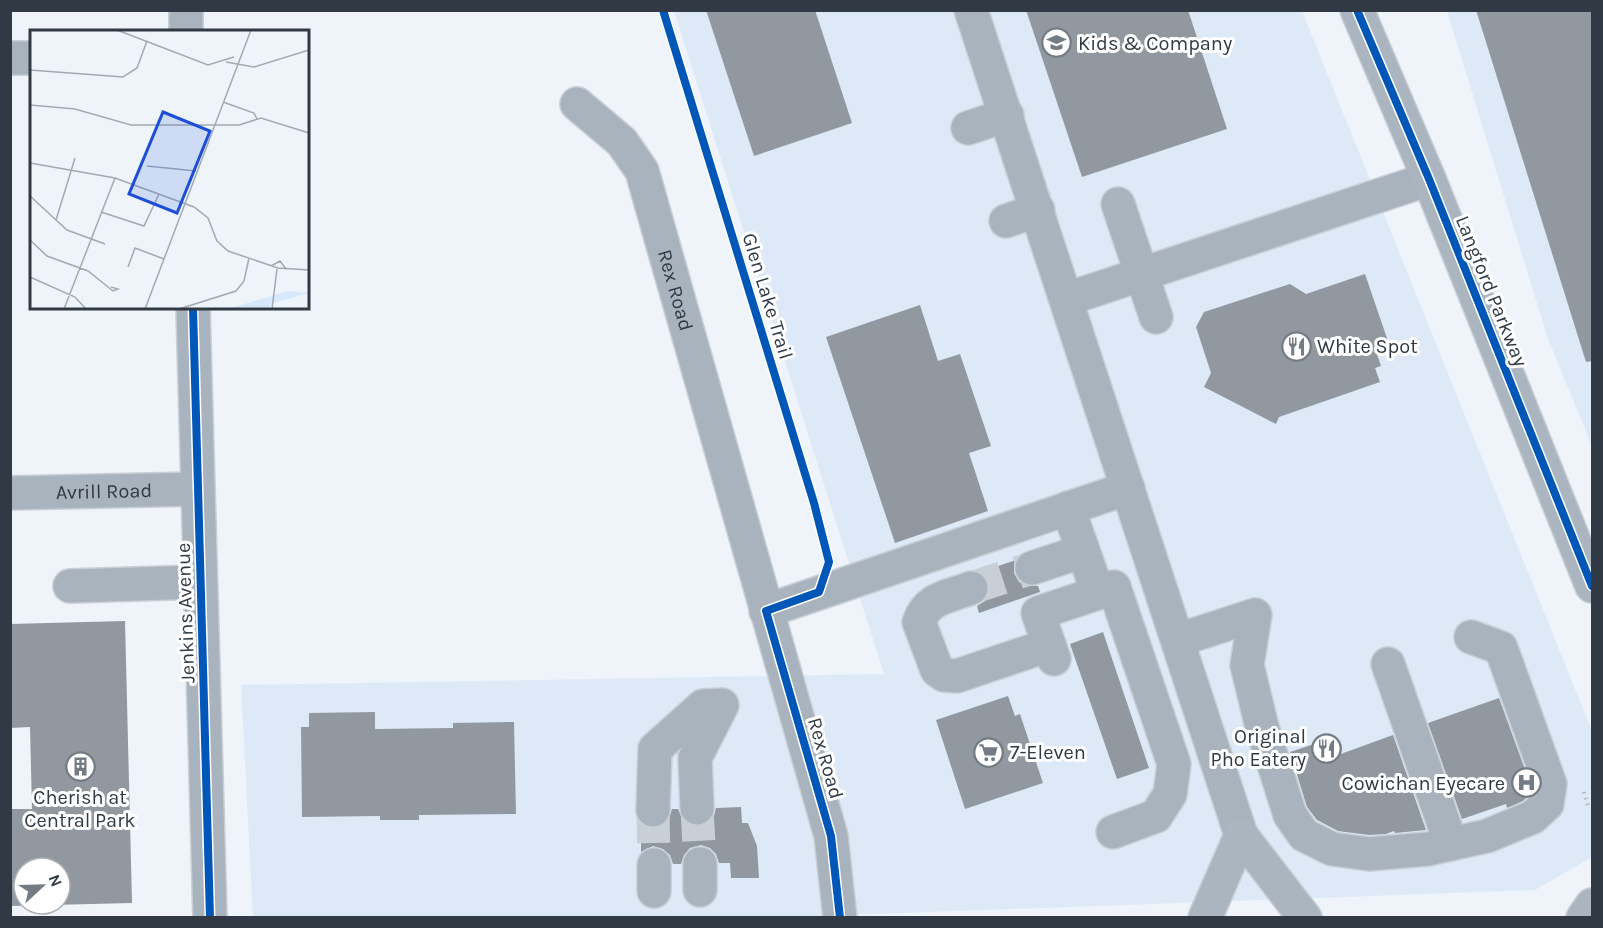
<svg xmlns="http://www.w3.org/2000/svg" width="1603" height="928" font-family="Karla,sans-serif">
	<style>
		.built { fill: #dde9f6 }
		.building { fill: #92989f; fill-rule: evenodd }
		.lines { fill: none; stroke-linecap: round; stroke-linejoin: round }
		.minor-tunnel { stroke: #c8cfd6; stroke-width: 33; stroke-dasharray: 33 16; stroke-linecap: butt }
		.minor-casing { stroke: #c9cfd5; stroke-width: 36 }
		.major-casing { stroke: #c9cfd5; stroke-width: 36 }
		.path { stroke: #b2bac2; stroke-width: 4; stroke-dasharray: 1.5 4.5; stroke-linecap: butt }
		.minor { stroke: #a9b3be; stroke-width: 33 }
		.major { stroke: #aab5c0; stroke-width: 33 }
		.cycleway-casing { stroke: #fff; stroke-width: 11 }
		.cycleway { stroke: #0057b8; stroke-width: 8 }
		.labels { text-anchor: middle; stroke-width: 6; stroke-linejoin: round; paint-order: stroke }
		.poi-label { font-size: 20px; fill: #313a44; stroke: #fff; text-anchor: start }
		.street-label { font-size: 20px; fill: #313a44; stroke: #fff }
		.inset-road { fill: none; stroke: #a2aab1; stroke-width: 1.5 }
		.view { fill: #1d4ed8; fill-opacity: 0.15; stroke: #1d4ed8; stroke-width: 3 }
		.inset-edge { fill: none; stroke: #313a44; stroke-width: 3 }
	</style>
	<rect width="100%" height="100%" fill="#eef4fa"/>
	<g class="built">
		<polygon points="674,11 1302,11 1592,731 1592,857 1535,890 793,917 253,917 241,685 884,674"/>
		<polygon points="1447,11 1592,11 1592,446 1548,339"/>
	</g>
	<g class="building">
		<polygon points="706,10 815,10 852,123 754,156"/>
		<polygon points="1026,10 1188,10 1227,129 1082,177"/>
		<polygon points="1476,10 1593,10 1593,361 1586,362"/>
		<polygon points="1365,274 1391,350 1377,354 1381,366 1375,368 1380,382 1279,417 1276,424 1204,387 1211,373 1196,327 1204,312 1290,284 1306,294"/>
		<polygon points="920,305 938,361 960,354 991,446 969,453 988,511 895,543 826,337"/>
		<polygon points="1016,560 1014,565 1014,573 1019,582 1028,586 1038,586 1040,592 979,613 977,606 985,601 989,591 988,581 980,572"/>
		<path d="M125,621l7,282 -122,3v-97h22l-2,-82 -20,1v-104zM24,868h36v36h-36z"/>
		<polygon points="1103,632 1149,768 1117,779 1070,644"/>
		<polygon points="1008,696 1015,716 1020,714 1043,783 965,809 936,720"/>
		<polygon points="1499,698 1531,786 1529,795 1523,801 1507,808 1506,804 1462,819 1428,723"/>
		<polygon points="375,712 375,729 453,728 453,723 514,722 516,814 419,815 419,820 380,820 380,816 302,817 301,727 309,727 309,713"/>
		<polygon points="1393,735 1426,830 1395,833 1394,831 1386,834 1369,835 1338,831 1317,820 1307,807 1290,752 1332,738 1338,755"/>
		<polygon points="741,807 742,823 748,823 757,846 759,878 731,878 730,863 719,863 716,854 710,848 701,845 690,848 684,855 681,864 673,864 670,855 663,849 653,846 641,852 641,824 652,829 661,827 669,819 672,809 678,809 682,818 688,824 697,827 707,823 714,816 716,808"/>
	</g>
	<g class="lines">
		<g class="minor-tunnel">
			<polyline points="971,588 1032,568"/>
			<polyline points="697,808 700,864"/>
			<polyline points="653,810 654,865"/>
		</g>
		<defs>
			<g id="minor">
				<polyline points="186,10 186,32"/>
				<polyline points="971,10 1241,835"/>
				<polyline points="10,58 32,58"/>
				<path id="s1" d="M577,104l45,38 20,29 189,665 9,82"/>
				<polyline points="968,128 1007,115"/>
				<polyline points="1118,204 1156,317"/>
				<polyline points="1006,221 1038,210"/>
				<polyline points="1067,299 1429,179"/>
				<polyline points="193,308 210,918"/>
				<path id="s2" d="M10,493l187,-4"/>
				<polyline points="1068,508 1098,593 1114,587 1174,764 1170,794 1156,816 1113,832"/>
				<polyline points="1032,568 1083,551"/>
				<polyline points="70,586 200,582"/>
				<path d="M971,588c-23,9 -43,9 -52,34l18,48 7,5 13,1 92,-31"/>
				<polyline points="766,611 1128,488"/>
				<polyline points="1178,640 1255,615 1247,665 1262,727 1290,815 1304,835 1332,849 1369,854 1428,849 1487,836 1533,817 1547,804 1550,784 1501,648 1471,637"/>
				<polyline points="1054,659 1038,613 1098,593"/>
				<polyline points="1388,664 1451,844"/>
				<polyline points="653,810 655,749 703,706 722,705 695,758 697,808"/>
				<polyline points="700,864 700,890"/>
				<polyline points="654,865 654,891"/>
			</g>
			<g id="major">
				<polyline points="1357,10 1429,179 1592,586"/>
				<polyline points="1205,918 1241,835 1305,918"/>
				<polyline points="1583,918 1592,905"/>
			</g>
		</defs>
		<use href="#minor" class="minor-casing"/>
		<use href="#major" class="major-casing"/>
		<polyline class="path" points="1584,792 1588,806 1592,805"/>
		<use href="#minor" class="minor"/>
		<use href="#major" class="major"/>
		<defs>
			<g id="cycleway">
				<polyline points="663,10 814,503 829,562 819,592 766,611 831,836 840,918"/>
				<polyline points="1357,10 1429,179 1592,586"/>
				<polyline points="193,308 210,918"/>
			</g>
		</defs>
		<use href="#cycleway" class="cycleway-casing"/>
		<use href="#cycleway" class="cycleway"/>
	</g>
	<defs>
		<symbol id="school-ring" viewBox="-11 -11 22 22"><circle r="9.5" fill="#fff" stroke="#737b84" stroke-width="1.5"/><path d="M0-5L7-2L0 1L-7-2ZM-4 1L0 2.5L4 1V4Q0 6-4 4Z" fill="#737b84"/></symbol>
		<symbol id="restaurant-ring" viewBox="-11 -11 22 22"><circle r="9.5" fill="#fff" stroke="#737b84" stroke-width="1.5"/><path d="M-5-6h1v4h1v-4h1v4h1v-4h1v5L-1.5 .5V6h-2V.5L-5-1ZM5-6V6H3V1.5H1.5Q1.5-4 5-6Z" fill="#737b84"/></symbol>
		<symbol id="supermarket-ring" viewBox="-11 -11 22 22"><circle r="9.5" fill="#fff" stroke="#737b84" stroke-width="1.5"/><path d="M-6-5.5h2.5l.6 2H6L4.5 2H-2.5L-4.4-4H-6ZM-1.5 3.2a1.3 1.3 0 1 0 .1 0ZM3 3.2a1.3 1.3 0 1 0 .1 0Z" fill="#737b84"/></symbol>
		<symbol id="building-ring" viewBox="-11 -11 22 22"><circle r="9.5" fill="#fff" stroke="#737b84" stroke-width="1.5"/><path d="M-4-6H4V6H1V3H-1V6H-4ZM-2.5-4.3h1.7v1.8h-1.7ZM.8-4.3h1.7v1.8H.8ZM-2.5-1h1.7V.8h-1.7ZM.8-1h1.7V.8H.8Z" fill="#737b84"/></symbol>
		<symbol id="hospital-ring" viewBox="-11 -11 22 22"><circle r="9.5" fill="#fff" stroke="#737b84" stroke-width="1.5"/><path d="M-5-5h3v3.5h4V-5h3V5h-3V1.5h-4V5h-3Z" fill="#737b84"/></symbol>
	</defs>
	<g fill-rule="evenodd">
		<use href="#school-ring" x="1040" y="26" width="33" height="33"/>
		<use href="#restaurant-ring" x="1280" y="330" width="33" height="33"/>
		<use href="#restaurant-ring" x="1310" y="732" width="33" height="33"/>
		<use href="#supermarket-ring" x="972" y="736" width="33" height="33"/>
		<use href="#building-ring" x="64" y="750" width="33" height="33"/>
		<use href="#hospital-ring" x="1510" y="766" width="33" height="33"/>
	</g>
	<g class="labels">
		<g class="poi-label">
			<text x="1078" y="50">Kids &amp; Company</text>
			<text x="1317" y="353">White Spot</text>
			<text x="1306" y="743" text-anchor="end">Original<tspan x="1306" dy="23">Pho Eatery</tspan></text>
			<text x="1010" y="759">7-Eleven</text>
			<text x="1505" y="790" text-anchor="end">Cowichan Eyecare</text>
			<text x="80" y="804" text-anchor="middle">Cherish at<tspan x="80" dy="23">Central Park</tspan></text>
		</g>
		<g class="street-label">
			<text dy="7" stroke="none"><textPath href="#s1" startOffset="218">Rex Road</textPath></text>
			<text transform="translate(1492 291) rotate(68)" y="7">Langford Parkway</text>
			<text transform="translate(768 296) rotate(73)" y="7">Glen Lake Trail</text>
			<text dy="7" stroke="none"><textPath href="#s2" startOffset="94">Avrill Road</textPath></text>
			<text transform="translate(185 613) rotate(-92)" y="7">Jenkins Avenue</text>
			<text transform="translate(826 758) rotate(74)" y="7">Rex Road</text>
		</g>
	</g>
	<g transform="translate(30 30)">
		<rect width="279" height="279" fill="#eef4fa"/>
		<path d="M258,261l21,2 -39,11 -1,5h-41z" fill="#d5e8fc"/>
		<path class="inset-road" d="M87,0l91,35 26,-8M196,32l28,5 55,-17M0,40l93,7 14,-9 10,-27M193,72l31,11 3,6M0,75l45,4 56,16h108l22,-7 48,15M0,133l85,15 79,29 14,11 9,23 11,10 50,17 31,2M117,136l49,5M0,166l37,34 38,14M71,182l43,14 15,-32M26,190l19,-62M0,210l17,16 41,15 25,20 5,-2 -7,-2M241,236l9,-5 6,8M98,237l7,-19 29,11M0,247l45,20 11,12M34,279l51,-131M115,279l106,-279M149,279l57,-18 8,-10 5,-23M242,279l5,-40"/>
		<path class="view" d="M133,82l47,19 -33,82 -48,-19z"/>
		<rect width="279" height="279" class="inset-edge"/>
	</g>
	<rect width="1603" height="928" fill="none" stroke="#313a44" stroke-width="24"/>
	<g transform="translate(42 886) rotate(68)"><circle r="28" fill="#ffffff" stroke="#adb0b4" stroke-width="1.5"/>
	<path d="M0-4.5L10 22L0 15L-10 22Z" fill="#737b84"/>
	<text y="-9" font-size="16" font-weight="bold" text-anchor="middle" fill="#313a44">N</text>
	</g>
</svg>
